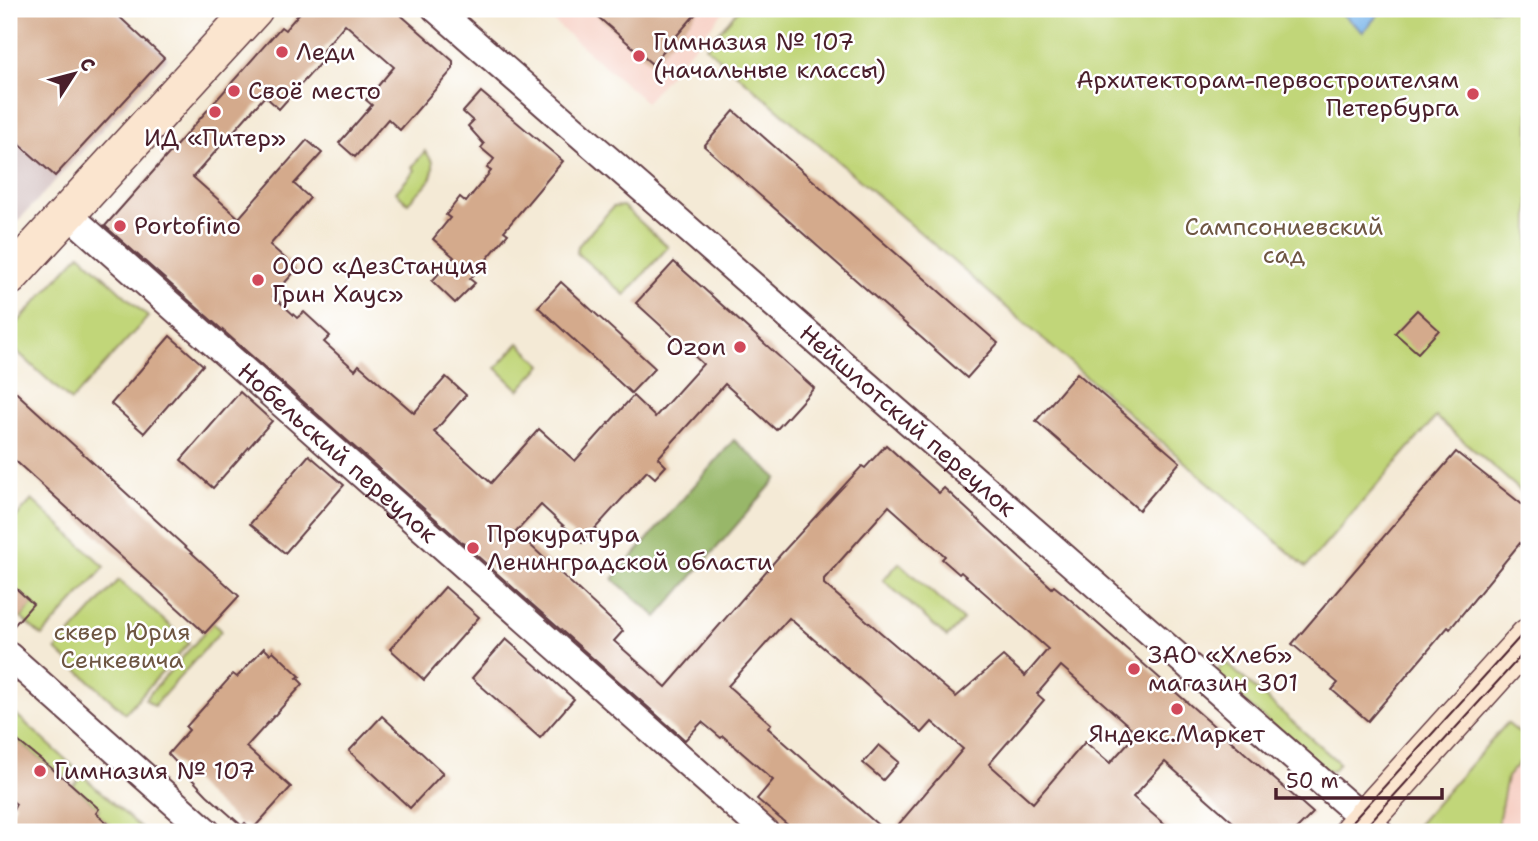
<svg xmlns="http://www.w3.org/2000/svg" width="1538" height="841" font-family="'Shantell Sans',sans-serif">
	<style>
		.built { fill: #f7d1c6 }
		.industrial { fill: #d2bfbf }
		.green { fill: #c1d679; stroke: #867a52; stroke-width: 2 }
		.forest { fill: #98b769; stroke: #716b4a; stroke-width: 2 }
		.water { fill: #77b4e9; stroke: #606a8a; stroke-width: 2 }
		.building { fill: #d4aa8c; fill-rule: evenodd }
		.lines { fill: none; stroke-linecap: round; stroke-linejoin: round }
		.minor-casing { stroke: #643d45; stroke-width: 30 }
		.secondary-casing { stroke: #643d45; stroke-width: 40 }
		.minor { stroke: #fff; stroke-width: 26 }
		.secondary { stroke: #fbe5cf; stroke-width: 37 }
		.tram { stroke: #4a1f2b; stroke-width: 2 }
		.poi-dot { fill: #d1495b; stroke: #fff; stroke-width: 2.5 }
		.labels { text-anchor: middle; stroke-width: 5; stroke-linejoin: round; paint-order: stroke }
		.poi-label { font-size: 24px; fill: #4a1f2b; stroke: #fff; text-anchor: start }
		.park-label { font-size: 24px; fill: #6e5642; stroke: #fff }
		.street-label { font-size: 24px; fill: #4a1f2b; stroke: #fff }
	</style>
	<rect width="100%" height="100%" fill="#fff"/>
	<filter id="ink" filterUnits="userSpaceOnUse"><feTurbulence type="fractalNoise" baseFrequency=".0143" numOctaves="2"/><feDisplacementMap in="SourceGraphic" scale="14" xChannelSelector="R" yChannelSelector="G"/><feConvolveMatrix kernelMatrix="1 2 1 2 8 2 1 2 1" color-interpolation-filters="sRGB"/></filter>
	<filter id="wash" filterUnits="userSpaceOnUse"><feTurbulence type="fractalNoise" baseFrequency=".00686" numOctaves="4" result="noise"/><feDisplacementMap in="SourceGraphic" scale="28" xChannelSelector="R" yChannelSelector="G"/><feGaussianBlur stdDeviation="1.57" result="paint"/><feColorMatrix in="noise" values="0 0 0 0 0 0 0 0 0 0 0 0 0 0 0 0 0 1.4 0 .05"/><feComposite in="paint" operator="in"/></filter>
	<g filter="url(#wash)">
		<rect width="100%" height="100%" fill="#f4ead6"/>
		<g class="built">
			<polygon points="539,9 726,9 646,102"/>
			<polygon points="1529,752 1529,832 1500,832 1497,828 1507,776"/>
		</g>
		<polygon class="industrial" points="9,9 114,9 168,58 9,231"/>
		<g class="green">
			<polygon points="739,9 1529,9 1529,498 1436,417 1306,567 706,47"/>
			<path d="M425,151l8,11c2,21 -13,27 -25,41l-12,-11 19,-22 -3,-3z"/>
			<polygon points="623,206 668,247 625,295 577,253 578,246 613,207"/>
			<polygon points="80,254 148,317 71,401 9,344 9,332"/>
			<polygon points="519,343 542,365 519,390 496,368"/>
			<polygon points="32,500 105,567 42,636 21,618 33,604 16,589 9,596 9,525"/>
			<polygon points="899,563 963,620 947,637 883,580"/>
			<polygon points="119,580 189,643 125,713 56,650"/>
			<polygon points="213,623 221,631 154,706 145,699"/>
			<polygon points="1225,662 1339,763 1333,771 1323,770 1214,675"/>
			<polygon points="9,708 74,767 64,778 9,734"/>
			<polygon points="1507,723 1529,741 1529,752 1507,777 1497,828 1493,832 1416,832 1413,830"/>
			<polygon points="82,775 145,832 118,832 96,813 99,809 73,786"/>
		</g>
		<polygon class="forest" points="734,440 777,478 657,617 613,579"/>
		<polygon class="water" points="1336,9 1383,9 1363,32"/>
		<g id="blocks">
			<g class="building">
				<polygon points="9,9 111,9 164,58 55,176 9,135"/>
				<path d="M303,9h91l59,52v8l-53,61 -12,-11 -33,38 -16,-14 33,-38 -6,-5 28,-33 -49,-43 -29,34 5,4 -42,47 -14,-13 -72,81 46,41 68,-78 15,13 -28,31 16,14 -40,47 27,24 -24,27 24,22 7,-6 26,24 -6,6 31,28 4,-5 55,48 32,-36 20,18 -32,37 57,51 48,-54 36,32 58,-65 22,21 48,-53 -67,-61 38,-41 140,126 -38,42 -51,-46 -67,74 8,8 -11,12 -8,-7 -65,72 -41,-38 -25,27 107,99 -9,10 52,46 115,-133 81,-88 3,2 21,-23 53,48 5,-5 108,100 2,-2 10,8 249,219 -19,19h-70l9,-10 -68,-60 -32,35 40,35h-281l71,-83 -31,-27 -10,11 -133,-115 -61,68 43,38 -3,4 118,104h-90l-39,-33 16,-19 -50,-44 -2,2 -19,-16 -17,18 -580,-514 176,-199 4,3zM889,506l56,50 -3,3 17,15 2,-2 87,77 -23,27 -22,-20 -47,41 -132,-113v-5zM1061,666l76,67 -27,30 -25,-21 -52,61 -44,-39 55,-64 -7,-6z"/>
				<polygon points="589,9 700,9 652,64"/>
				<polygon points="481,92 563,161 504,231 508,234 470,279 475,283 455,303 432,281 454,257 433,239 450,218 446,215 460,197 466,202 491,171 487,168 494,159 481,148 484,144 468,126 473,121 463,112"/>
				<polygon points="734,111 998,343 967,378 704,146"/>
				<polygon points="561,282 655,368 631,393 538,307"/>
				<polygon points="1417,310 1439,330 1418,353 1395,333"/>
				<polygon points="170,336 203,365 144,433 111,404"/>
				<polygon points="1077,373 1180,462 1139,510 1036,421"/>
				<polygon points="9,386 239,596 205,633 9,455"/>
				<polygon points="240,392 272,421 213,488 181,460"/>
				<polygon points="1456,452 1529,510 1529,551 1520,543 1450,629 1448,627 1368,721 1332,690 1338,683 1292,644"/>
				<polygon points="309,455 344,485 285,553 250,524"/>
				<polygon points="9,582 33,604 9,631"/>
				<polygon points="445,587 479,617 424,680 390,649"/>
				<polygon points="506,639 574,699 540,738 472,678"/>
				<polygon points="264,648 270,654 273,651 300,676 297,678 303,684 246,747 291,787 252,830 245,823 242,826 207,795 168,754 189,730 186,727 233,674 237,677"/>
				<polygon points="382,716 443,773 410,808 349,751"/>
				<polygon points="9,734 71,784 99,809 96,813 118,832 9,832 10,816 16,804 9,798"/>
				<polygon points="879,745 899,762 883,780 863,763"/>
			</g>
		</g>
	</g>
	<g filter="url(#ink)">
		<use href="#blocks" fill-opacity="0" stroke="#643d45" stroke-width="2"/>
		<g class="lines">
			<defs>
				<g id="minor">
					<path id="s1" d="M436,9l943,823"/>
					<path id="s2" d="M68,214l697,618"/>
					<polyline points="9,656 207,832"/>
				</g>
				<g id="secondary">
					<polyline points="9,277 254,9"/>
					<polyline points="1353,832 1529,637"/>
				</g>
			</defs>
			<use href="#minor" class="minor-casing"/>
			<use href="#secondary" class="secondary-casing"/>
			<use href="#minor" class="minor"/>
			<use href="#secondary" class="secondary"/>
			<g class="tram">
				<polyline points="1343,832 1529,627"/>
				<polyline points="1361,832 1529,647"/>
			</g>
		</g>
	</g>
	<g class="poi-dot">
		<circle cx="282" cy="52" r="7"/>
		<circle cx="639" cy="56" r="7"/>
		<circle cx="234" cy="91" r="7"/>
		<circle cx="1473" cy="94" r="7"/>
		<circle cx="215" cy="112" r="7"/>
		<circle cx="120" cy="226" r="7"/>
		<circle cx="258" cy="280" r="7"/>
		<circle cx="740" cy="347" r="7"/>
		<circle cx="473" cy="548" r="7"/>
		<circle cx="1134" cy="669" r="7"/>
		<circle cx="1177" cy="709" r="7"/>
		<circle cx="40" cy="771" r="7"/>
	</g>
	<g class="labels">
		<g class="poi-label">
			<text x="653" y="50">Гимназия № 107<tspan x="653" dy="28">(начальные классы)</tspan></text>
			<text x="296" y="60">Леди</text>
			<text x="1459" y="88" text-anchor="end">Архитекторам-первостроителям<tspan x="1459" dy="28">Петербурга</tspan></text>
			<text x="248" y="99">Своё место</text>
			<text x="215" y="146" text-anchor="middle">ИД «Питер»</text>
			<text x="134" y="234">Portofino</text>
			<text x="272" y="274">ООО «ДезСтанция<tspan x="272" dy="28">Грин Хаус»</tspan></text>
			<text x="726" y="355" text-anchor="end">Ozon</text>
			<text x="487" y="542">Прокуратура<tspan x="487" dy="28">Ленинградской области</tspan></text>
			<text x="1148" y="663">ЗАО «Хлеб»<tspan x="1148" dy="28">магазин 301</tspan></text>
			<text x="1177" y="742" text-anchor="middle">Яндекс.Маркет</text>
			<text x="54" y="779">Гимназия № 107</text>
		</g>
		<g class="park-label">
			<text x="1284" y="235">Сампсониевский<tspan x="1284" dy="28">сад</tspan></text>
			<text x="122" y="640">сквер Юрия<tspan x="122" dy="28">Сенкевича</tspan></text>
		</g>
		<g class="street-label">
			<text dy="8" stroke="none"><textPath href="#s1" startOffset="626">Нейшлотский переулок</textPath></text>
			<text dy="8" stroke="none"><textPath href="#s2" startOffset="360">Нобельский переулок</textPath></text>
		</g>
	</g>
	<rect width="1538" height="841" fill="none" stroke="#fff" stroke-width="35"/>
	<g transform="translate(74 74) rotate(54)" stroke="#ffffff" stroke-width="5" paint-order="stroke">
	<path d="M0-5L12 26L0 18L-12 26Z" fill="#4a1f2b"/>
	<text y="-10" font-size="19" font-weight="bold" text-anchor="middle" fill="#4a1f2b">С</text>
	</g>
	<path d="M1276 788v10h166v-10" fill="none" stroke="#4a1f2b" stroke-width="3.5"/>
	<text x="1286" y="788" font-size="21" fill="#4a1f2b" stroke="#ffffff" stroke-width="5" paint-order="stroke">50 m</text>
</svg>
